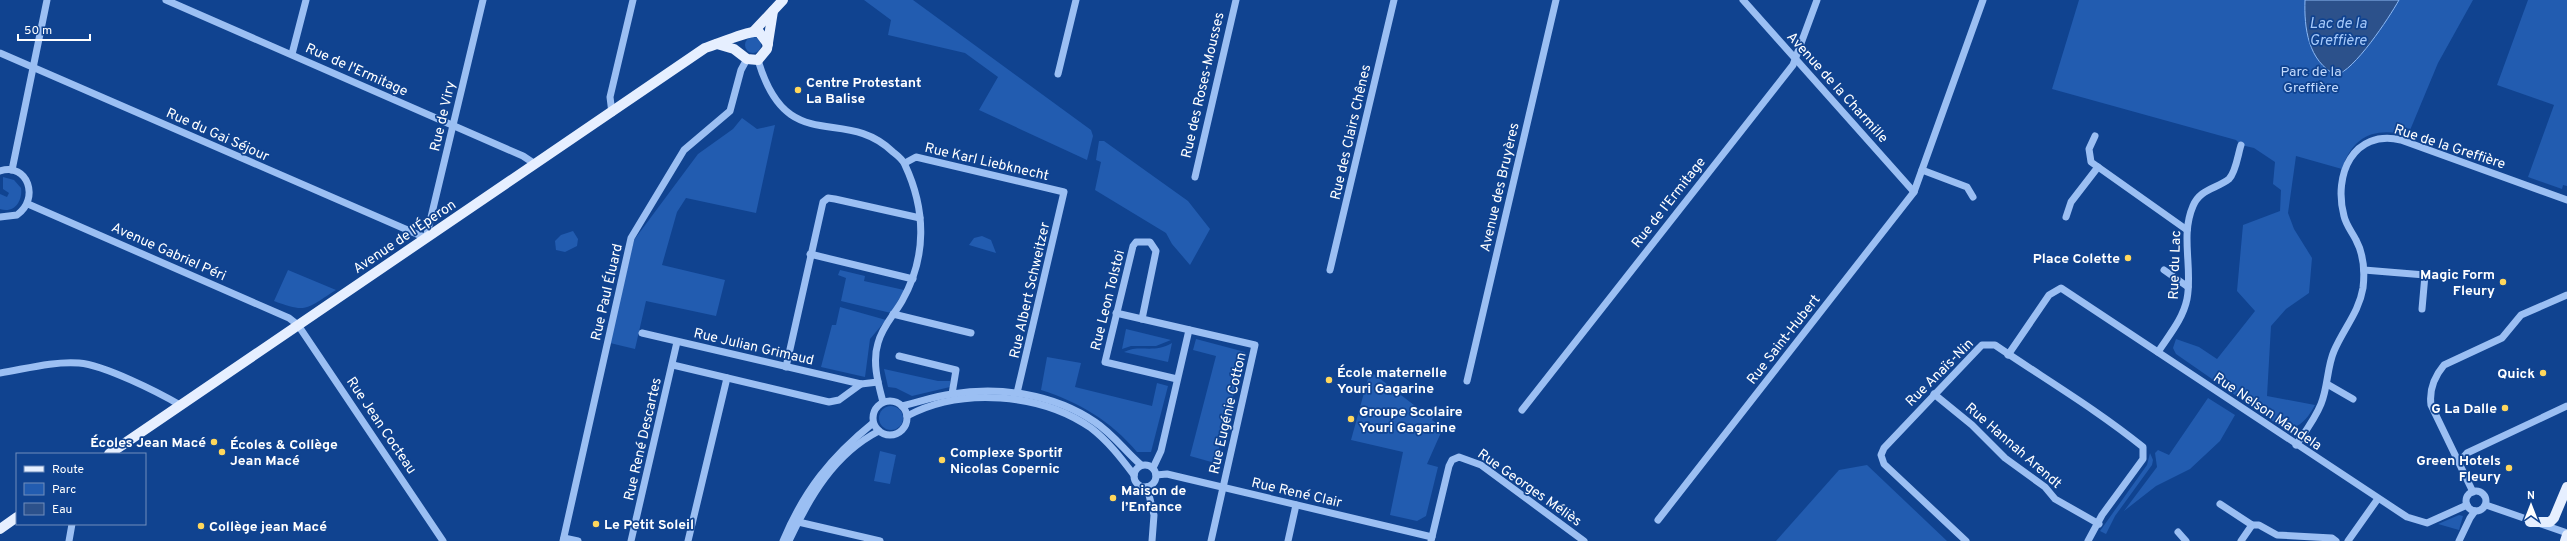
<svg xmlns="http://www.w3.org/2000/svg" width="2567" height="541" font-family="Overpass,sans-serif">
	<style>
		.green { fill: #225cb0 }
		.water { fill: #2c518b; stroke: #8cb9f6 }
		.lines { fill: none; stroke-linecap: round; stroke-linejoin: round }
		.minor { stroke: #9bbff3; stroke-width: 7 }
		.major { stroke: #e6efff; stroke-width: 10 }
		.poi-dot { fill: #ffd75c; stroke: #104390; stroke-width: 1.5 }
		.labels { text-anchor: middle; stroke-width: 3.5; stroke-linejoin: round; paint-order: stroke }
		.street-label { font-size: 14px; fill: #fff; stroke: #104390 }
		.park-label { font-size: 14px; fill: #c2dafd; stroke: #104390 }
		.poi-label { font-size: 14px; font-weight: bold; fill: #fff; stroke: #104390; text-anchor: start }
		.water-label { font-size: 15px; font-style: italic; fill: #a6c9fa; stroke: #104390 }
	</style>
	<rect width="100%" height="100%" fill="#104390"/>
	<g class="green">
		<polygon points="864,0 913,0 1091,130 1093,136 1087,160 979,110 998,77 965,53 888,35 891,20"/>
		<path d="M2079,0h394l-35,63 -30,72c-33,-8 -55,0 -66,34l-46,-13 -8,57 6,16 18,29 -3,35 -23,16 -15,17 -4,70 48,9c-7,13 -15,24 -31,24l-108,-75 -3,-6 3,-9 23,8 18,12 38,-48 -18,-20 6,-66 37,-14 1,-21 -8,-6 2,-22 -21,-14 -13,-3 -5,-5 -184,-51z"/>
		<polygon points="2528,0 2567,0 2567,186 2563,185 2562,189 2528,177 2554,105 2497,85"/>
		<circle cx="753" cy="45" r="8"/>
		<polygon points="742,118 757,129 775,125 756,213 686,198 677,212 662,265 725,280 716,316 646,301 635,349 610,343 634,240 698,154 733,129"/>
		<polygon points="1099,141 1104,141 1188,201 1210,229 1190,265 1172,244 1166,233 1095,190 1101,162 1096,160"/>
		<path d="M3,177l11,3 7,8c2,13 -7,26 -21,21v-15l7,3 2,-4 -6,-4z"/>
		<polygon points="573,231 578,239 577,246 565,252 556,250 555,241 561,235"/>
		<polygon points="982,236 991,240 996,253 969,245 974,238"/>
		<path d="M288,270l48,20c-29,18 -28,24 -62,11z"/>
		<polygon points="840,270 865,276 864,281 904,290 891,313 841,301 846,278 838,275"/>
		<polygon points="840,307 886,320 870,339 865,377 821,367 832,325 836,325"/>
		<polygon points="1126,329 1171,340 1156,346 1131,346 1122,349"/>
		<polygon points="1196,339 1245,352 1215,463 1190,456 1216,356 1193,350"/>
		<path d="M1172,343l-4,19 -44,-10c16,-8 29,2 48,-9z"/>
		<path d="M1047,357l34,6 -6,24 77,19 5,-23 11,3 -17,66h-14c-26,-31 -58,-50 -96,-62z"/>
		<polygon points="884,369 938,381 950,381 950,387 912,396 896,388 888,387"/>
		<polygon points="1370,371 1419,409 1434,416 1432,420 1443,428 1427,464 1438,467 1426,516 1417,521 1390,515 1403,452 1351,440"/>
		<polygon points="2208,398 2235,415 2220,441 2190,469 2156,486 2124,511 2157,467 2155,453 2158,450 2169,455"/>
		<circle cx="891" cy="418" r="12"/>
		<polygon points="880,451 896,455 890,484 874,481"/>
		<polygon points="2150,453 2153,460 2152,465 2115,516 2106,534 2100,531 2147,465"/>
		<polygon points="1867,465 1947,541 1776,541 1839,470"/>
		<polygon points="2459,515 2463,516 2459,530 2438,524"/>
	</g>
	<path class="water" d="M2305,0h94c-10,18 -45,71 -63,75 -28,-14 -32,-47 -31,-75z"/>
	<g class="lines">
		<g class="minor">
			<polyline points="166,0 523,156 535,164"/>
			<polyline points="1743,0 1914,192"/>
			<polyline points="0,53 426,238 483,0"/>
			<polyline points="292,54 306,0"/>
			<path d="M758,60c29,99 86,44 135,92 4,3 10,8 12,13 21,45 22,92 -3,136 -8,14 -20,26 -24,42 -6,19 0,40 5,59"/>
			<polyline points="1058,74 1076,0"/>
			<polyline points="612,113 610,97 633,0"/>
			<polyline points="2095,136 2089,149 2091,162 2187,230"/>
			<polyline points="905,163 916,157 1064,192 1017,393"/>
			<polyline points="12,170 47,0"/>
			<polyline points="1922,170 1967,187 1973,197"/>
			<path d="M0,171c28,-9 40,28 17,44l-17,2"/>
			<polyline points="1195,177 1236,0"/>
			<polyline points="28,204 289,318 298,325 443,541"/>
			<polyline points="2066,217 2071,202 2098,167"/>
			<polyline points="810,254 913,279"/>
			<polyline points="1330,270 1394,0"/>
			<polyline points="2164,270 2188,287"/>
			<polyline points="2364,270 2425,275 2422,309"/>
			<polyline points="1116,313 1255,345 1211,541"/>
			<polyline points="893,314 971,333"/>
			<polyline points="1142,319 1156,251 1150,242 1136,242 1133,246 1105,362 1177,379"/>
			<polyline points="642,333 861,384 878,382"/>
			<path d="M2158,352c11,-17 25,-33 29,-53 6,-31 -7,-63 6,-93 7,-17 23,-17 36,-27 7,-7 9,-25 12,-34"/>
			<polyline points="2008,355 2049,295 2061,288 2407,517 2427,523 2467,505"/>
			<polyline points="899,356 956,370 952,394"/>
			<polyline points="673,365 829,402 839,400 861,384"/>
			<polyline points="786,367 823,202 828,198 835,199 920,218"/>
			<path d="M0,373c25,-4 53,-12 79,-10 25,2 79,29 101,42"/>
			<polyline points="1467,381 1556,0"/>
			<polyline points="2327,384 2353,399"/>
			<polyline points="1934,394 1972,425 2005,458 2045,487 2055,499 2099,524"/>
			<circle cx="890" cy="418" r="17"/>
			<path d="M902,406c17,-4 33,-10 50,-12 48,-8 102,0 143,28 18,12 30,29 46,43"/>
			<polyline points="1522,410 1793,65 1817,0"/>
			<path d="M907,416c54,-29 134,-23 184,12 17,13 30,30 43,47"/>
			<path d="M2296,445c9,-13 19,-26 25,-41 7,-17 6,-37 13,-53 10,-23 25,-39 29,-63 2,-17 1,-33 -7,-48 -4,-8 -10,-15 -12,-24 -11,-41 9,-87 57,-76l166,60"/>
			<polyline points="2459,462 2467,453 2567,406"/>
			<circle cx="1145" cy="476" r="11"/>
			<polyline points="1153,468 1161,451 1189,330"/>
			<polyline points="1156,475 1167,474 1432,537"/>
			<polyline points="1147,487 1154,515 1152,541"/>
			<circle cx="2476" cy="501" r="10"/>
			<path d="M2473,492l-42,-87c-2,-15 3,-28 13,-40l58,-27 19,-23 46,-20"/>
			<polyline points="2220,504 2252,525 2259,525 2277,535 2332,538 2336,541"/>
			<polyline points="2486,505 2567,533"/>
			<polyline points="1658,520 1914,192 1983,0"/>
			<polyline points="794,521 880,541"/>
			<polyline points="2178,532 2186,541"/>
			<polyline points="564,538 578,541"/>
			<polyline points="69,541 72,524"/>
			<polyline points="563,541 631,238 684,150 730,111 741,70 747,59"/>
			<polyline points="631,541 677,342"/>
			<polyline points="688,541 727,378"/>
			<path d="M783,541c21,-50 48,-84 90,-118"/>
			<path d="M789,541c20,-43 45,-87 90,-110"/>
			<polyline points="1288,541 1296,505"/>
			<polyline points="1431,541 1449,466 1452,460 1459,457 1481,465 1584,541"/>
			<path d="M1966,541l-82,-77 -3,-9 3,-7 95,-100 3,-3h13c50,34 101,64 148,102v12l-41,56 -14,26"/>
			<polyline points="2241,541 2252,525"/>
			<polyline points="2348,541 2377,500"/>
			<polyline points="2459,541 2470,518 2475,511"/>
		</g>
		<g class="major">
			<polyline points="754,31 783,0"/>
			<polyline points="717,44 734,49 747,59 758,60 767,49 773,11"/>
			<path d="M109,454l596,-406c13,-4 44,-18 54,-16l9,12"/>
			<polyline points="2530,522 2550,522 2554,518 2567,487"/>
			<polyline points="0,529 17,517"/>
			<polyline points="2565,541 2567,535"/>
		</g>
	</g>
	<g class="poi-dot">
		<circle cx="798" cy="90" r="4"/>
		<circle cx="2128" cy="258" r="4"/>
		<circle cx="2503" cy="282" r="4"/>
		<circle cx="2543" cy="373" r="4"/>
		<circle cx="1329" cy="380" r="4"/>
		<circle cx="2505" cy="408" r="4"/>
		<circle cx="1351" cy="419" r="4"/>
		<circle cx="214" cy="442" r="4"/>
		<circle cx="222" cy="452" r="4"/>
		<circle cx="942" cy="460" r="4"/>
		<circle cx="2509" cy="468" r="4"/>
		<circle cx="1113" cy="498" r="4"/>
		<circle cx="596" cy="524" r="4"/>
		<circle cx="201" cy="526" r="4"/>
	</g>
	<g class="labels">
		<g class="street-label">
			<text transform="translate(357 69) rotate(24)" y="5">Rue de l'Ermitage</text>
			<text transform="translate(1202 85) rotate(-77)" y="5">Rue des Roses-Mousses</text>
			<text transform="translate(1838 87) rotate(48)" y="5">Avenue de la Charmille</text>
			<text transform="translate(442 116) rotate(-77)" y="5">Rue de Viry</text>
			<text transform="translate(1350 132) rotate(-77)" y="5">Rue des Clairs Chênes</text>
			<text transform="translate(218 134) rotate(24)" y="5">Rue du Gai Séjour</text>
			<text transform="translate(2450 146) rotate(18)" y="5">Rue de la Greffière</text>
			<text transform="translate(987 161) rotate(13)" y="5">Rue Karl Liebknecht</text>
			<text transform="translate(1499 187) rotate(-77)" y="5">Avenue des Bruyères</text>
			<text transform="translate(1668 202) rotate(-52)" y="5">Rue de l'Ermitage</text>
			<text transform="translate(404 236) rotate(-34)" y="5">Avenue de l'Éperon</text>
			<text transform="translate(169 251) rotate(24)" y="5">Avenue Gabriel Péri</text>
			<text transform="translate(2174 265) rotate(-88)" y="5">Rue du Lac</text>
			<text transform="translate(1029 290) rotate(-77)" y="5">Rue Albert Schweitzer</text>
			<text transform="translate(606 292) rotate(-77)" y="5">Rue Paul Éluard</text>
			<text transform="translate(1107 300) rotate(-76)" y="5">Rue Leon Tolstoi</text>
			<text transform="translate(1783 339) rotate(-52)" y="5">Rue Saint-Hubert</text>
			<text transform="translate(754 346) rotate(13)" y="5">Rue Julian Grimaud</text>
			<text transform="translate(1939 372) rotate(-45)" y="5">Rue Anaïs-Nin</text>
			<text transform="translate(2268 411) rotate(34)" y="5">Rue Nelson Mandela</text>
			<text transform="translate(1227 413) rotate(-77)" y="5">Rue Eugénie Cotton</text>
			<text transform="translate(382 425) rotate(56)" y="5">Rue Jean Cocteau</text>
			<text transform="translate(642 439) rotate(-77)" y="5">Rue René Descartes</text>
			<text transform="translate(2014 445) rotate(41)" y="5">Rue Hannah Arendt</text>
			<text transform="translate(1530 487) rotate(35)" y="5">Rue Georges Méliès</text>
			<text transform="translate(1297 492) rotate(13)" y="5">Rue René Clair</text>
		</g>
		<g class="park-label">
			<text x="2311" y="76">Parc de la<tspan x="2311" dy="16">Greffière</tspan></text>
		</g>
		<g class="poi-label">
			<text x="806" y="87">Centre Protestant<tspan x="806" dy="16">La Balise</tspan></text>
			<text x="2120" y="263" text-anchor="end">Place Colette</text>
			<text x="2495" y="279" text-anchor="end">Magic Form<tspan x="2495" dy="16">Fleury</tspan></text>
			<text x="1337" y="377">École maternelle<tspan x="1337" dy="16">Youri Gagarine</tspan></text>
			<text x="2535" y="378" text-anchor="end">Quick</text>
			<text x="2497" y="413" text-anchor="end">G La Dalle</text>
			<text x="1359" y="416">Groupe Scolaire<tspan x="1359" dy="16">Youri Gagarine</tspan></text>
			<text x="206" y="447" text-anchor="end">Écoles Jean Macé</text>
			<text x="230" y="449">Écoles &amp; Collège<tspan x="230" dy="16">Jean Macé</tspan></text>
			<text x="950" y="457">Complexe Sportif<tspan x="950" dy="16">Nicolas Copernic</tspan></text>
			<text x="2501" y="465" text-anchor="end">Green Hotels<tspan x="2501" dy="16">Fleury</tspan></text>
			<text x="1121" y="495">Maison de<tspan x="1121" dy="16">l’Enfance</tspan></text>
			<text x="604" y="529">Le Petit Soleil</text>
			<text x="209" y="531">Collège jean Macé</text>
		</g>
		<g class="water-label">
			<text x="2338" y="28">Lac de la<tspan x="2338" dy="17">Greffière</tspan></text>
		</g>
	</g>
	<rect x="16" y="453" width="130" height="72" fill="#104390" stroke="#708ebc"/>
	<rect x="24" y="466" width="20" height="6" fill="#e6efff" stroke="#708ebc"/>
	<text x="52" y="473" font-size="12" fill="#ffffff">Route</text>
	<rect x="24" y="483" width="20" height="12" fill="#225cb0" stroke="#708ebc"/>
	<text x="52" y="493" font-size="12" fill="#ffffff">Parc</text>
	<rect x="24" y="503" width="20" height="12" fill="#2c518b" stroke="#708ebc"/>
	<text x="52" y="513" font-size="12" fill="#ffffff">Eau</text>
	<g transform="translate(2531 505)" stroke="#104390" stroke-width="3" paint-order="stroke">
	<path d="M0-3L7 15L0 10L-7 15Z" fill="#ffffff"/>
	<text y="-6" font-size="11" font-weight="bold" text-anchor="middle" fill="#ffffff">N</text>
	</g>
	<path d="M18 34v6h72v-6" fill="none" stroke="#ffffff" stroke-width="2"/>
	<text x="24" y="34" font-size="12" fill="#ffffff" stroke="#104390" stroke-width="3" paint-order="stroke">50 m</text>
</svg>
